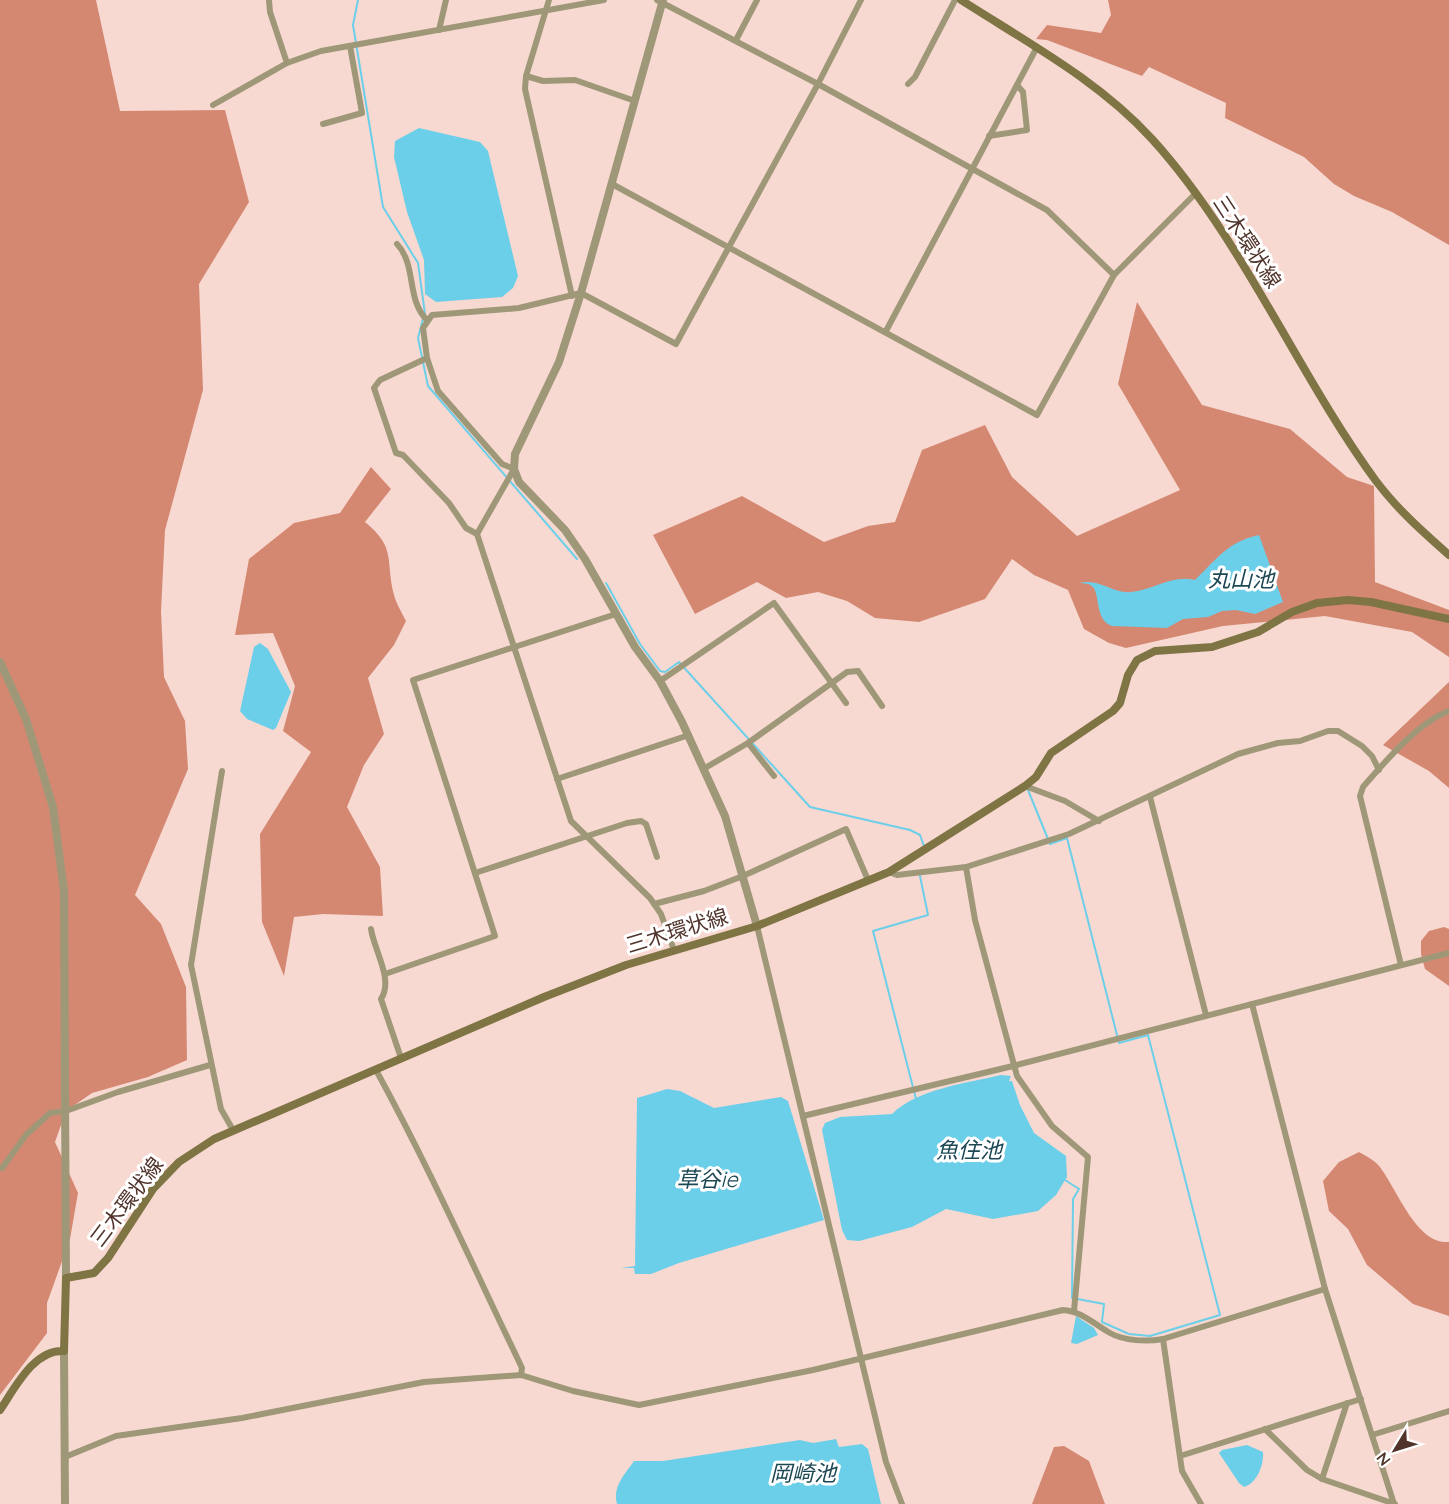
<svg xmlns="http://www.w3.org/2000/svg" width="1449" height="1504" font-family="Quicksand,'Noto Sans JP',sans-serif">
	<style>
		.forest { fill: #d48872 }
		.water { fill: #6ccfe9 }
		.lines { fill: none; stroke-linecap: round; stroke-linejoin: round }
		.stream { stroke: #6ccfe9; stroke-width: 2 }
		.minor { stroke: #9f9878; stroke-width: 6 }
		.tertiary { stroke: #9f9878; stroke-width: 8 }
		.secondary { stroke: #7f7444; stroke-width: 8 }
		.labels { text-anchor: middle; stroke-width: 6; stroke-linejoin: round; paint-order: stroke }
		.street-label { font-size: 21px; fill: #50332b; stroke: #fff }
		.water-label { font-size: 22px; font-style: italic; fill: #1c4853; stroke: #fff }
	</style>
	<rect width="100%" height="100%" fill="#f8d9d1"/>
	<g class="forest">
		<polygon points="0,0 96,0 120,111 225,110 249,202 199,284 203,390 165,530 161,611 164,677 185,721 188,769 135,895 161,924 186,987 187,1060 148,1077 92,1093 66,1111 55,1142 78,1193 70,1239 47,1303 47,1333 0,1395"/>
		<polygon points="1108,0 1449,0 1449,245 1392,212 1354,196 1334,184 1304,157 1225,118 1226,103 1149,67 1142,76 1047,40 1036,39 1047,25 1101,33 1111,15"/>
		<polygon points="1137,302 1202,405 1290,429 1347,477 1374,486 1375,582 1449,610 1449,657 1412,632 1325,616 1223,626 1126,648 1109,643 1084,629 1068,590 1034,575 1012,559 985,599 919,622 875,618 847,601 818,592 786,598 757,582 695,614 653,535 742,496 824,542 868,526 895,522 922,450 985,425 1012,477 1077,536 1180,490 1118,384"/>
		<path d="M371,467l20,22 -26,33c32,26 20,38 29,73 2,8 8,18 12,26l-12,24 -26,33 16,56 -20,31 -17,42 33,60 3,49 -60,-2 -29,3 -10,59 -22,-54 -2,-88 51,-82 -28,-21 12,-45 -22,-53 -38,2 14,-76 45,-36 46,-10z"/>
		<polygon points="1449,682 1449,788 1429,771 1383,745"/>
		<polygon points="1444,927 1449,929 1449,986 1425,969 1421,954 1421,941 1429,931"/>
		<path d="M1359,1152c7,4 15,8 20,14 18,22 37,79 70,76v74l-36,-12 -46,-39 -19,-36 -19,-18 -6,-30 16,-19z"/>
		<polygon points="1064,1446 1089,1461 1105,1504 1032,1504 1054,1447"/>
	</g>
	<g class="water">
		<polygon points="419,128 480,142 488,151 518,276 513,288 502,297 436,302 425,294 424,260 407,212 394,157 395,141"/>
		<path d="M1259,535l24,67 -28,12 -19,-4 -14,1 -14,6 -25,2 -16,9 -55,-2c-16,-6 -12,-25 -18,-38l-5,-4 -9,-1c19,-5 33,11 51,9 22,-2 42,-18 64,-12 22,-21 32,-38 64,-45z"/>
		<polygon points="260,643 268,649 291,692 276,728 273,730 247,719 240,711 254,647"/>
		<path d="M1001,1075l10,1 -2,5h3l8,24 14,28 32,23 1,21 -11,18 -18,16 -45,8 -47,-10 -34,18 -53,14 -12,-1 -5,-10 -20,-100 3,-7 15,-6 52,-3c25,-25 75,-31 109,-39z"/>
		<polygon points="667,1089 680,1091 714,1108 781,1097 788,1101 824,1220 679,1263 651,1274 635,1274 634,1268 621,1268 635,1266 637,1098"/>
		<polygon points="1076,1316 1094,1328 1098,1335 1077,1344 1071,1343"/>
		<path d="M836,1439l3,8 23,-3 6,5 13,55h-264c-5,-17 8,-30 17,-43h29l137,-21 13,3z"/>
		<path d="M1247,1445l16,7c1,13 -6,31 -19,35l-5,-4 -20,-30 3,-3z"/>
	</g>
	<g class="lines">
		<g class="stream">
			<polyline points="358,0 353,25 383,207 418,263 425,314"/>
			<polyline points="423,319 418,338 428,386 577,559"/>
			<polyline points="606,583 640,644 660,671 665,672 679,662 810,807 910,830 920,835 924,846"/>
			<polyline points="1028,790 1050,844 1067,838 1119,1043 1148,1035 1220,1315 1150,1336 1129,1334 1102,1322 1104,1304 1072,1298 1073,1199 1079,1189 1065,1180"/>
			<polyline points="916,1099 873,931 928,915 920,876"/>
		</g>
		<g class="minor">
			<polyline points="269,0 270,12 287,63"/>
			<polyline points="549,0 526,76 525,89 572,296"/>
			<polyline points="657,0 818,84 1047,210 1114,275"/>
			<polyline points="439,30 446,0"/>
			<polyline points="736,40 757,0"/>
			<polyline points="526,76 543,81 575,80 635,101"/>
			<polyline points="908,84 915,77 955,0"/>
			<polyline points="213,105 287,63 321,51 604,0"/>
			<polyline points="323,124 362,113 350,46"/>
			<polyline points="989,136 1027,130 1023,92 1017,85"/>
			<polyline points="612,184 1037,415 1114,275 1195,194"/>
			<path d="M397,244c20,21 9,56 30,76"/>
			<polyline points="886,331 1036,49"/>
			<polyline points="427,358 380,380 374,388 396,453 403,455 449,503 466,528 477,534"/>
			<polyline points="660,681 774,603 846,703"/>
			<polyline points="748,743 774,776"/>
			<polyline points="705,768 748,743 847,672 858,671 882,706"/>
			<polyline points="222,771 191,965 221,1109 233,1130"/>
			<polyline points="557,779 689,735"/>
			<polyline points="1025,786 1065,801 1099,821"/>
			<polyline points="1150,797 1206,1015"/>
			<polyline points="966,867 975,920 1017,1076 1052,1126 1088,1157 1074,1311"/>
			<polyline points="889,872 897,875 966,867 1069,834 1238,754 1278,743 1300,741 1328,731 1338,731 1362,746 1372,756 1379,770"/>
			<polyline points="475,873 627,823 641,821 646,824 657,857"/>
			<polyline points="654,904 704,891 743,876 846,829 868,880"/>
			<polyline points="757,926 886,1462 902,1504"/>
			<path d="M371,929c3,21 23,51 10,70l20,59"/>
			<polyline points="674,950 661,914 650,898 571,821 477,534 514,469 502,464 438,391 427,358 423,328 432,315 519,308 581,293 676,344 818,84 861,0"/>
			<path d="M1401,965l-41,-169 3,-9c21,-24 55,-65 86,-76"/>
			<polyline points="385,974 495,936 413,680 616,614"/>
			<polyline points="1252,1004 1325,1289 1394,1504"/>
			<path d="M376,1070c53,97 98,198 146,298l-1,7"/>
			<polyline points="803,1116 1013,1066 1449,953"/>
			<polyline points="2,1168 26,1135 50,1113 66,1111 118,1092 210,1065"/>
			<polyline points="1163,1339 1182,1471 1201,1504"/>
			<polyline points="1265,1429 1307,1470 1322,1479 1395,1504"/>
			<polyline points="1372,1435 1449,1411"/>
			<polyline points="1180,1456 1361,1399"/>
			<path d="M65,1457l51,-21 126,-18 182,-36 97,-7 52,16 66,14 174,-35 250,-60c18,1 31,14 47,23 14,8 37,9 53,6l162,-50"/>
			<polyline points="1322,1479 1347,1403"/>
		</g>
		<g class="tertiary">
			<polyline points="663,0 581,293 559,362 515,454 514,469 519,482 565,530 585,559 635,647 660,681 682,722 725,816 757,926"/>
			<polyline points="0,662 26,719 53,807 64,891 66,1278"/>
			<polyline points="64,1351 65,1504"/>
		</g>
		<g class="secondary">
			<path d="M961,0c67,43 137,80 191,139 90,99 145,234 224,342 21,28 47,51 73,74"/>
			<path d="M0,1410c15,-22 34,-61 64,-59l2,-73 28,-5 14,-15 45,-69 26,-27 35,-23 330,-142 82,-32 131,-39 132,-54 136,-86 11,-9 15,-24 62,-42 7,-8 8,-28 9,-15 18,-9 57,-4 46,-15 34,-20 25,-9 31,-3 23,2 78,17"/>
		</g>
	</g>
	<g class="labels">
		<g class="street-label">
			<text transform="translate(1247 242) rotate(57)" y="7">三木環状線</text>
			<text transform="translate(677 931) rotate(-17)" y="7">三木環状線</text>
			<text transform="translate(127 1202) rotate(-53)" y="7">三木環状線</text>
		</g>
		<g class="water-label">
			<text x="1241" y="587">丸山池</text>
			<text x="969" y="1158">魚住池</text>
			<text x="707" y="1187">草谷ie</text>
			<text x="803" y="1481">岡崎池</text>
		</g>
	</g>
	<g transform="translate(1395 1450) rotate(232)" stroke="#ffffff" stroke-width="4.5" paint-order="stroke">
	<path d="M0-4.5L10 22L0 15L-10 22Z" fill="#50332b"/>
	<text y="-9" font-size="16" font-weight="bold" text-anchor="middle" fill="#50332b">N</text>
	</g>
</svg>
